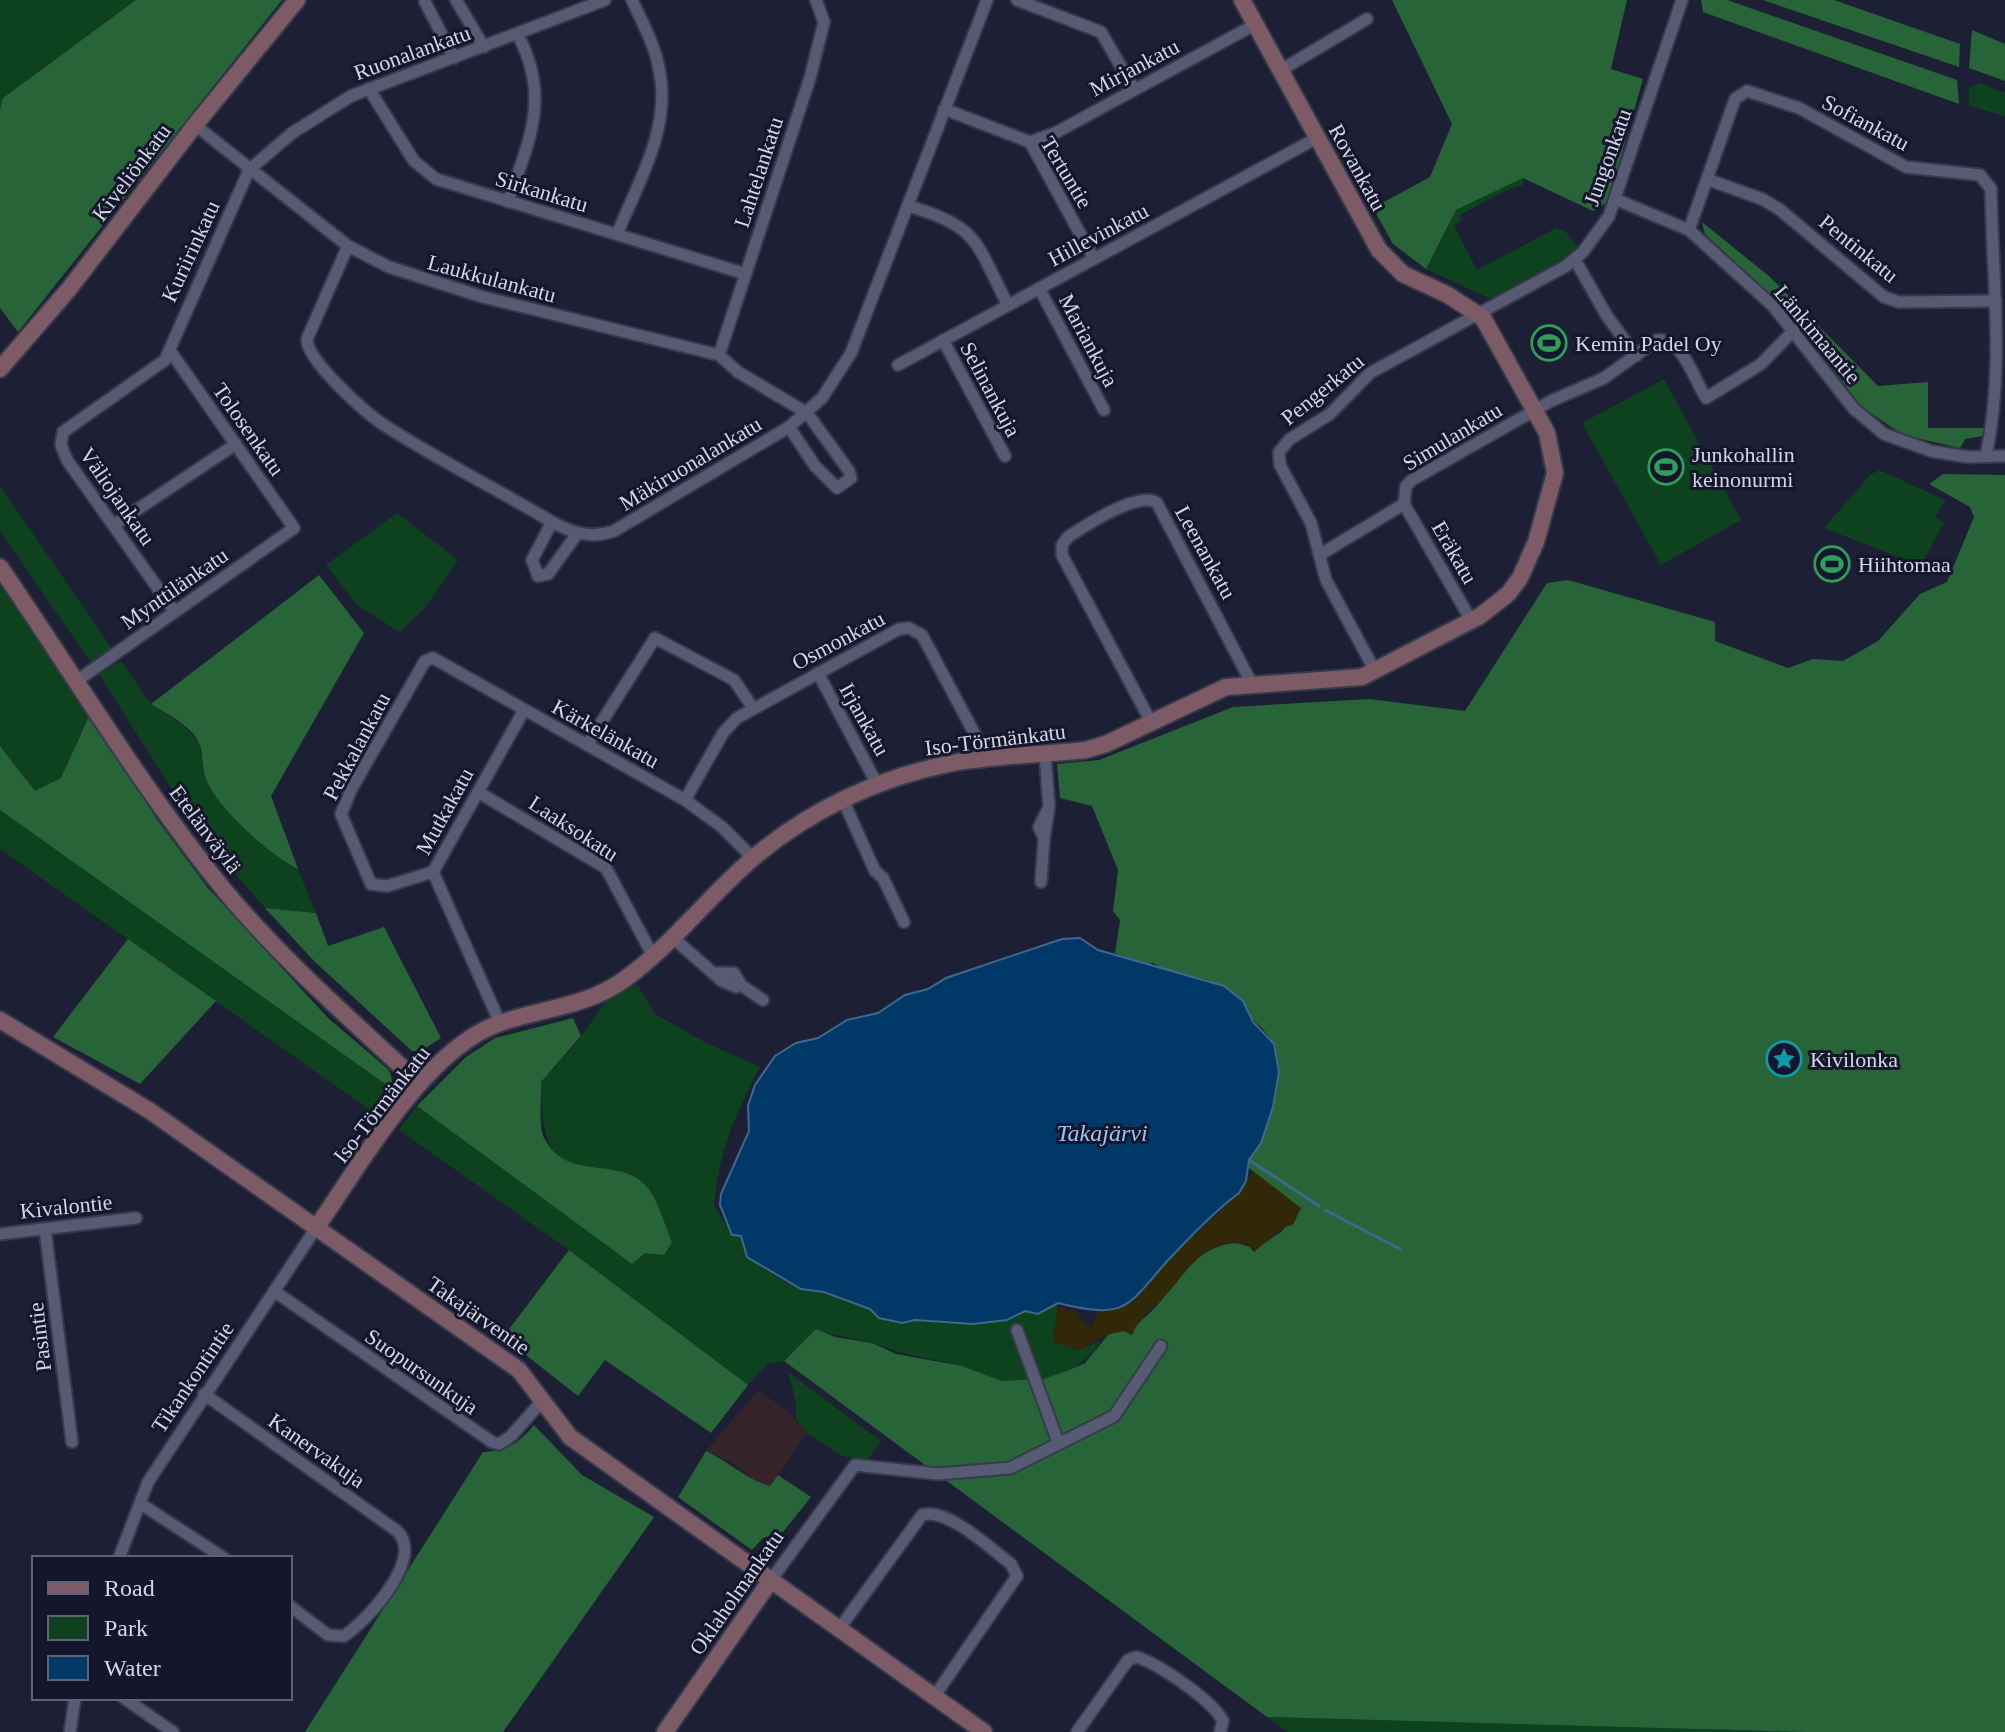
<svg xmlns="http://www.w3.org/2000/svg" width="2005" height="1732" font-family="'Times New Roman',serif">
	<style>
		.industrial { fill: #35232a }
		.green { fill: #0e411e }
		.forest { fill: #276437 }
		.sand { fill: #312807 }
		.water { fill: #003967; stroke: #3f688c; stroke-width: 2 }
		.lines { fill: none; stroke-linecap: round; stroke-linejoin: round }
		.stream { stroke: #3f688c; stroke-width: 3 }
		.street-casing { stroke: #383a4c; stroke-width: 15 }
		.secondary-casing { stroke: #383a4c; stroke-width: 20 }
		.street { stroke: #565a73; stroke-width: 11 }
		.secondary { stroke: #7c5b67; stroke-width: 16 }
		.labels { text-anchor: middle; stroke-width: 6; stroke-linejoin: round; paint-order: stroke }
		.street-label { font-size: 22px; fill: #d3d6e4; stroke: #14162b }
		.poi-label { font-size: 22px; fill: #d3d6e4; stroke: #14162b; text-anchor: start }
		.water-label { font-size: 24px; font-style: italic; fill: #9bc5f0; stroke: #14162b }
	</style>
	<rect width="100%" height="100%" fill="#1d2035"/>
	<polygon class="industrial" points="758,1390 789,1412 807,1433 770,1486 757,1482 731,1462 706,1451"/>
	<g class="green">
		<polygon points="0,0 136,0 3,98 0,110"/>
		<polygon points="1980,83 2005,93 2005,116 1969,106 1969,88"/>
		<polygon points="1523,178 1523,185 1507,190 1460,215 1461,221 1454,226 1477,270 1556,228 1565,231 1578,247 1561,262 1493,300 1426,269 1456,210"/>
		<polygon points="1664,379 1741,520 1661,565 1582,423"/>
		<polygon points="1879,470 1945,500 1935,518 1944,522 1921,566 1824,528 1870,475"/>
		<polygon points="0,486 113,650 92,664 0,531"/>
		<polygon points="397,513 458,560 424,609 400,632 358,606 326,565"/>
		<polygon points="0,585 90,714 61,779 35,791 0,746"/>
		<polygon points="121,661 151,704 182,724 200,744 203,771 209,787 257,839 298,869 316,913 265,908 214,849 169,785 99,674"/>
		<polygon points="0,810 395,1091 380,1117 0,849"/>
		<path d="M637,984l18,30 53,30 52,23c-24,44 -42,88 -46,139l14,22 13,7 6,22 38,25 39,10 46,17 9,9 23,5 13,-3 31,4 68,-6 11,-7 17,2 16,-10 -5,39 26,7 22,-8c-20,33 -66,47 -103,39 -14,-3 -27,-11 -40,-15 -30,-7 -54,-10 -83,-21 -19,-7 -40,-7 -59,-15l-33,32 -16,3 -19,21 -179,-135 -170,-120 18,-24 214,157 -14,-93c-73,-3 -73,-22 -76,-88l37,-41 28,-40z"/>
		<polygon points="788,1372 881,1441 867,1461 840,1455 807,1433 796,1419 796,1402"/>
		<polygon points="1267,1717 1806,1732 1287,1732"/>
	</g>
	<g class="forest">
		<polygon points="136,0 282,0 18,332 0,308 0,110 3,98"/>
		<polygon points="1392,0 1627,0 1611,69 1643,79 1608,202 1593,211 1523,178 1456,210 1426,269 1393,244 1373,208 1430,177 1452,124"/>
		<polygon points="1701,0 1727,0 1957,80 1959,104 1703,12"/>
		<polygon points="1763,0 1834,0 1960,44 1959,67"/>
		<polygon points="1972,30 2005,44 2005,81 1969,68"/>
		<polygon points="1702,222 1770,277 1878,386 1928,382 1928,428 1985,428 1982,436 1965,439 1960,448 1903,435 1862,407 1787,310 1705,234"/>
		<path d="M1943,474l62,1v1257h-199l-539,-15 -483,-356 32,-32 19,8 37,6 24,11 66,12 40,15 42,-2 25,-9 16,-7 24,-29 14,-4 9,5c4,-13 10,-14 19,-23 25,-25 38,-60 77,-68 13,-3 19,4 29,4l24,-16 20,-23 -52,-41v-8l12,-17 12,-36 6,-35 -6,-28 -10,-15 -55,-49 -43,-10 -12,-7 -10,2 -28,-12 5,-33 -7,-9 5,-41 -26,-64 -32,-8 -3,-34 42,-4 134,-53 136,-8 96,12 82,-128 21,-3 147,42v19l73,27 25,-9 30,2 35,-20 42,-47 27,-12 27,-65 -4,-10 -41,-23z"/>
		<path d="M319,575l45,58 -93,163 27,73c-29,-15 -74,-55 -90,-85 -6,-12 -5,-23 -7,-36 -5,-20 -34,-34 -50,-44z"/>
		<polygon points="90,714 158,821 208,888 328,1018 389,1070 395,1091 0,810 0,746 35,791 61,778"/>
		<polygon points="265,908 316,913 328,946 384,927 441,1038 421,1051 412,1051 315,962"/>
		<polygon points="128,939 216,1001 140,1084 53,1037"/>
		<path d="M573,1018l8,18 -40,46c1,16 -3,43 3,56 23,45 75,17 102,48 12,13 19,40 26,56l-8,13 -19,-2 -13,11 -215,-158 49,-49 29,-19z"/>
		<polygon points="569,1250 748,1385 711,1433 605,1360 578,1396 503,1337"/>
		<path d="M534,1425l48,50 72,42 -151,215h-198l178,-280c24,-1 36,-9 51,-27z"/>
		<path d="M706,1451c22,10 41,29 64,35l8,-11 33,22 -28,35 -20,6 -11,12 -74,-53z"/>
	</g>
	<path class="sand" d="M1253,1171l48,37 -8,17 -9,2 -30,25 -8,-9c-45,-4 -57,28 -83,55 -11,13 -26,21 -31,37l-7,-4 -16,3 -30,16 -26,-8 5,-35 19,5 8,13 7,1 6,-15 35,-8 38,-46 68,-64z"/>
	<path class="water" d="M1080,938l18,12 126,36 19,15 10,21 21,22 5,28 -6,35 -12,36 -12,17 -3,21 -7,12c-24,18 -47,42 -68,64 -44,48 -41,64 -113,46l-20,11 -13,-3 -18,9 -34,4 -58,-4 -13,3 -23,-5 -9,-9 -46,-17 -23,-3 -54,-32 -6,-21 -9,-1 -12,-30 1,-11 28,-63 -1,-25 7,-21 20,-29 21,-13 22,-5 29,-18 31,-7 27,-18 23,-6 18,-11 116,-39z"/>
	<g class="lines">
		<g class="stream">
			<polyline points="1249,1160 1319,1206"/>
			<polyline points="1325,1210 1400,1249"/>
		</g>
		<defs>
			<g id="street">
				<polyline points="456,0 484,47"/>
				<polyline points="1017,0 1101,32 1134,89"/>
				<polyline points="425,2 454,58"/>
				<polyline points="1281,70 1367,19"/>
				<polyline points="369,89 414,161 436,179 746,274"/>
				<polyline points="944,109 1030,142 1094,259"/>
				<polyline points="195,125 348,246 389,267 483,297 719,355 738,372 807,413 849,471 851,478 837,488 815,466 789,427"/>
				<polyline points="1030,142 1055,133 1256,24"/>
				<polyline points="1709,180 1762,199 1779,209 1884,297 1899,302 1996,301"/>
				<polyline points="1615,199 1689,230 1773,306 1854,409 1884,434 1931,451 1968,457 2005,456"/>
				<path d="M508,202c21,-62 43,-104 10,-167"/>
				<path d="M908,206c72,20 68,38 100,99"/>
				<path d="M1689,230l46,-131 12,-8 52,17 107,59 74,8 11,14c1,90 14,178 -5,267"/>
				<path d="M617,234c21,-51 55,-107 42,-165 -4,-24 -17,-47 -27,-69"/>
				<path d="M348,246l-41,93c-1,21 59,74 77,86 54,35 113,64 168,97 21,11 38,17 62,9l175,-104 33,-29 29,-45 136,-353"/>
				<polyline points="1575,260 1607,316 1636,356"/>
				<polyline points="1039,288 1104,410"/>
				<polyline points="943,340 1005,456"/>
				<polyline points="719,355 810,78 824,22 816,0"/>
				<polyline points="898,365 1317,138"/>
				<polyline points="1404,504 1471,620"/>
				<polyline points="552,522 532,560 538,576 548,574 577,534"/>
				<polyline points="114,525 236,444"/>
				<path d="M1321,554l83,-50 2,-18 6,-6 139,-79 53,-23 53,-38c25,-3 37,39 49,58l55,-34 33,-34"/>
				<polyline points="174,611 67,460 61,445 63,432 165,360 249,170 292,133 351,96 605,0"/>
				<polyline points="1375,671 1326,580 1311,523 1280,465 1279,452 1290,439 1330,414 1370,373 1566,266 1583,252 1609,216 1682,0"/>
				<polyline points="818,673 877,784"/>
				<polyline points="78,680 294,528 171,352"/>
				<path d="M1151,722l-89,-167v-10l6,-8c18,-12 72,-47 89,-34l94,179"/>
				<polyline points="587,745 655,638 734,680 753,708"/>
				<polyline points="1045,754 1049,807 1039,827 1044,838 1049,807"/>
				<polyline points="478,792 606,868 653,956"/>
				<polyline points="685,800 723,733 737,718 899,629 909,628 922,635 979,742 983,759"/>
				<polyline points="843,800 875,871 883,878 904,922"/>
				<polyline points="433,872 387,886 371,884 341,814 352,788 425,661 433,658 685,800 722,827 753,858"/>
				<polyline points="1041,882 1044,838"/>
				<polyline points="672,937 722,981 736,987 741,985"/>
				<polyline points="716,973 734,973 741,985 763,1000"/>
				<polyline points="500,1023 433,872 524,710"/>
				<polyline points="45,1229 72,1442"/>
				<polyline points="0,1234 136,1218"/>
				<polyline points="274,1291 492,1442 499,1444 511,1436 542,1401"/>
				<polyline points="1017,1330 1058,1442"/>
				<path d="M204,1394l193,137c28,27 -29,89 -53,105l-16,-1 -38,-29"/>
				<polyline points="141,1504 224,1558"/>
				<polyline points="119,1558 148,1482 316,1228"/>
				<polyline points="771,1580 855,1465 938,1474 1010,1468 1114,1416 1161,1346"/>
				<path d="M839,1629l83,-114c25,-8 69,34 89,49l6,12 -83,121"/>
				<polyline points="124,1698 173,1732"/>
				<polyline points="70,1732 75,1698"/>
				<path d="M1077,1732l51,-72 8,-3c22,6 77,44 87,64l-3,11"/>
			</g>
			<g id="secondary">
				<polyline points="0,369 69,289 195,125 297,0"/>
				<path d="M0,567c74,108 142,222 225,324 59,71 128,130 194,192"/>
				<polyline points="0,1020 150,1111 519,1370 570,1437 984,1732"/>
				<path d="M316,1228c45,-64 109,-179 184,-205 42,-15 87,-16 125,-44 47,-34 83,-82 127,-120 57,-49 128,-82 201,-96 44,-8 89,-8 133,-13l20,-6 120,-57 136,-10 118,-61 28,-22 12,-16 16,-36 19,-69 -8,-40 -64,-115 -35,-23 -45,-21 -24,-24 -137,-250"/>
				<polyline points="665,1732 771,1580"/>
			</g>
		</defs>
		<use href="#street" class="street-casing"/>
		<use href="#secondary" class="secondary-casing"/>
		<use href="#street" class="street"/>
		<use href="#secondary" class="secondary"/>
	</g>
	<defs>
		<symbol id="stadium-ring" viewBox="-11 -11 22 22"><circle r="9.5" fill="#14162b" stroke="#2e9e5b" stroke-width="1.5"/><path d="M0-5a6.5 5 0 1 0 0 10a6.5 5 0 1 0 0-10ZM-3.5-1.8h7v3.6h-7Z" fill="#2e9e5b"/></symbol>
		<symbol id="sight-ring" viewBox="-11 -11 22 22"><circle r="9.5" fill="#14162b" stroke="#0f9aa8" stroke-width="1.5"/><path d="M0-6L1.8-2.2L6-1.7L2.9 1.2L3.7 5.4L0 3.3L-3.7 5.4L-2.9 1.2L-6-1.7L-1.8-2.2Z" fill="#0f9aa8"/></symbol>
	</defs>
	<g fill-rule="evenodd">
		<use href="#stadium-ring" x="1529" y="323" width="40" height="40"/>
		<use href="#stadium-ring" x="1646" y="447" width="40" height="40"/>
		<use href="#stadium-ring" x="1812" y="544" width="40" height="40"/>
		<use href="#sight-ring" x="1764" y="1039" width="40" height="40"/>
	</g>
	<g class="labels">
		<g class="street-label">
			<text transform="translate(412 52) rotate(-20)" y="8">Ruonalankatu</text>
			<text transform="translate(1134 67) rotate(-28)" y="8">Mirjankatu</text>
			<text transform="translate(1866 122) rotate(28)" y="8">Sofiankatu</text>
			<text transform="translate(1607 157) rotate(-70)" y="8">Jungonkatu</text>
			<text transform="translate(1358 167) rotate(61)" y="8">Rovankatu</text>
			<text transform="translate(131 172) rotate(-53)" y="8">Kiveliönkatu</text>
			<text transform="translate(758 172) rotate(-72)" y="8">Lahtelankatu</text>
			<text transform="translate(1067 172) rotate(59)" y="8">Tertuntie</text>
			<text transform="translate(542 191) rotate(17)" y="8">Sirkankatu</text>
			<text transform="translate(1098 234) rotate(-28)" y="8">Hillevinkatu</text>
			<text transform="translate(1859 248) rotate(39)" y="8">Pentinkatu</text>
			<text transform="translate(190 251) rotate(-65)" y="8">Kuriirinkatu</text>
			<text transform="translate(492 278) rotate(15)" y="8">Laukkulankatu</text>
			<text transform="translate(1818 334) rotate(50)" y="8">Länkimaantie</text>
			<text transform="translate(1089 340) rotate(62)" y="8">Mariankuja</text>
			<text transform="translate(991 389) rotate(62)" y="8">Selinankuja</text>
			<text transform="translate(1322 389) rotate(-39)" y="8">Pengerkatu</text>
			<text transform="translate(249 429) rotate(55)" y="8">Tolosenkatu</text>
			<text transform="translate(1452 436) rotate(-31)" y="8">Simulankatu</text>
			<text transform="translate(690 463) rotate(-31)" y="8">Mäkiruonalankatu</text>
			<text transform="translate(118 496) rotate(55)" y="8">Väliojankatu</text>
			<text transform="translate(1206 552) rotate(61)" y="8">Leenankatu</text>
			<text transform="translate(1455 552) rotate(60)" y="8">Eräkatu</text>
			<text transform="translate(174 588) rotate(-35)" y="8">Mynttilänkatu</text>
			<text transform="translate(838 640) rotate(-28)" y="8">Osmonkatu</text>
			<text transform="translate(865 719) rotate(61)" y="8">Irjankatu</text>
			<text transform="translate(606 733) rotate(29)" y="8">Kärkelänkatu</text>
			<text transform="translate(995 739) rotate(-7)" y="8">Iso-Törmänkatu</text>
			<text transform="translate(356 746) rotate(-62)" y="8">Pekkalankatu</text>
			<text transform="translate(444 811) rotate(-61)" y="8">Mutkakatu</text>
			<text transform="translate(574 828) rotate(33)" y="8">Laaksokatu</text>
			<text transform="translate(206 829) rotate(53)" y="8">Etelänväylä</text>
			<text transform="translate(381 1104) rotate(-52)" y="8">Iso-Törmänkatu</text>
			<text transform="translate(66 1206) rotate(-6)" y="8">Kivalontie</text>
			<text transform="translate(479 1315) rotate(35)" y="8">Takajärventie</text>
			<text transform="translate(39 1337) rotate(-97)" y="8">Pasintie</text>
			<text transform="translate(422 1371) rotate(35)" y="8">Suopursunkuja</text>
			<text transform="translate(192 1377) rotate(-56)" y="8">Tikankontintie</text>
			<text transform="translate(317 1450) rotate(35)" y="8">Kanervakuja</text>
			<text transform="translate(736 1592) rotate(-55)" y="8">Oklaholmankatu</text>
		</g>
		<g class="poi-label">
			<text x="1575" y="351">Kemin Padel Oy</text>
			<text x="1692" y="462">Junkohallin<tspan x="1692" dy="25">keinonurmi</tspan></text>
			<text x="1858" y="572">Hiihtomaa</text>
			<text x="1810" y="1067">Kivilonka</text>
		</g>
		<g class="water-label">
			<text x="1102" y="1141">Takajärvi</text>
		</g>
	</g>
	<rect x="32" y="1556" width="260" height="144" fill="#14162b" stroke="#606375" stroke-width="2"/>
	<rect x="48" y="1582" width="40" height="12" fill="#7c5b67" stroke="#606375" stroke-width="2"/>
	<text x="104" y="1596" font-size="24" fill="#d3d6e4">Road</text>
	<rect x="48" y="1616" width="40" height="24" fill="#0e411e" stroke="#606375" stroke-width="2"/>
	<text x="104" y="1636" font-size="24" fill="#d3d6e4">Park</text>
	<rect x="48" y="1656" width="40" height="24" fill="#003967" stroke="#606375" stroke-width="2"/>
	<text x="104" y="1676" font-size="24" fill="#d3d6e4">Water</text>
</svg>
